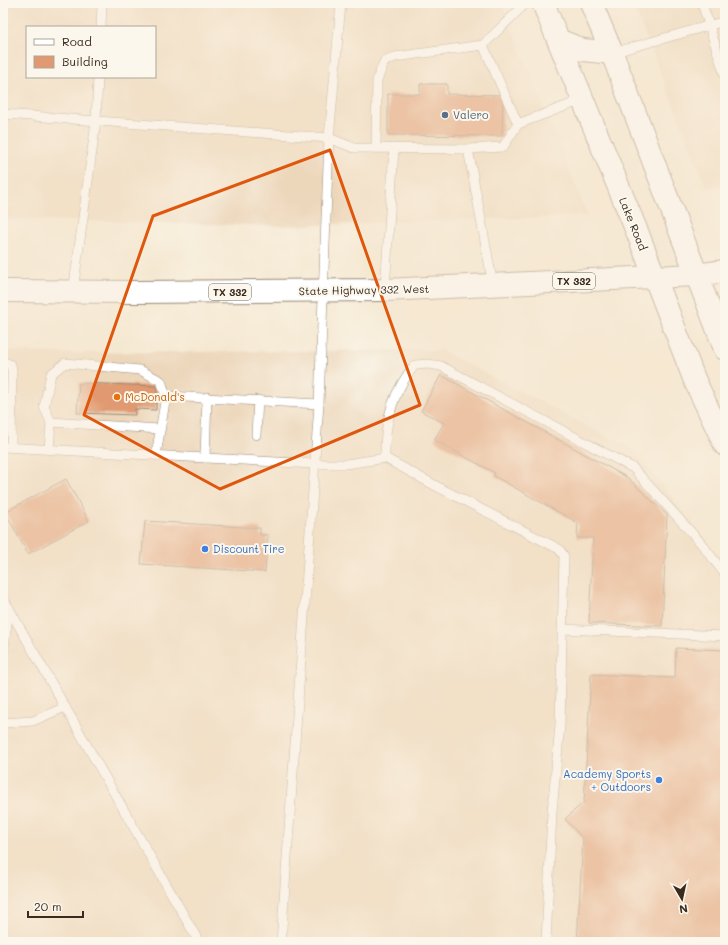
<svg xmlns="http://www.w3.org/2000/svg" width="728" height="945" font-family="Mali,sans-serif">
	<style>
		.built { fill: #edd7bb; fill-rule: evenodd }
		.building { fill: #e09970 }
		.lines { fill: none; stroke-linecap: round; stroke-linejoin: round }
		.service-casing { stroke: #988978; stroke-width: 10 }
		.tertiary-casing { stroke: #988978; stroke-width: 24 }
		.primary-casing { stroke: #988978; stroke-width: 24 }
		.service { stroke: #fff; stroke-width: 9 }
		.tertiary { stroke: #fff; stroke-width: 22 }
		.primary { stroke: #fff; stroke-width: 22 }
		.marked { fill: none; stroke: #df570d; stroke-width: 3; stroke-linejoin: round }
		.service-dot { fill: #5c6f8a; stroke: #fbf7ec; stroke-width: 1.5 }
		.food-dot { fill: #e8710a; stroke: #fbf7ec; stroke-width: 1.5 }
		.shop-dot { fill: #3f7fe0; stroke: #fbf7ec; stroke-width: 1.5 }
		.labels { text-anchor: middle; stroke-width: 4; stroke-linejoin: round; paint-order: stroke }
		.shield { fill: #fbf7ec; stroke: #75685c; stroke-width: 1 }
		.shield-label { font-size: 10px; font-weight: bold; fill: #3b2a1e }
		.service-label { font-size: 11px; fill: #4e5e75; stroke: #fbf7ec; text-anchor: start }
		.street-label { font-size: 11px; fill: #3b2a1e; stroke: #fbf7ec }
		.food-label { font-size: 11px; fill: #c56008; stroke: #fbf7ec; text-anchor: start }
		.shop-label { font-size: 11px; fill: #366cbe; stroke: #fbf7ec; text-anchor: start }
	</style>
	<rect width="100%" height="100%" fill="#fbf7ec"/>
	<filter id="ink" filterUnits="userSpaceOnUse"><feTurbulence type="fractalNoise" baseFrequency=".025" numOctaves="2"/><feDisplacementMap in="SourceGraphic" scale="8" xChannelSelector="R" yChannelSelector="G"/><feConvolveMatrix kernelMatrix="1 2 1 2 8 2 1 2 1" color-interpolation-filters="sRGB"/></filter>
	<filter id="wash" filterUnits="userSpaceOnUse"><feTurbulence type="fractalNoise" baseFrequency=".012" numOctaves="4" result="noise"/><feDisplacementMap in="SourceGraphic" scale="16" xChannelSelector="R" yChannelSelector="G"/><feGaussianBlur stdDeviation="0.9" result="paint"/><feColorMatrix in="noise" values="0 0 0 0 0 0 0 0 0 0 0 0 0 0 0 0 0 1.4 0 .05"/><feComposite in="paint" operator="in"/></filter>
	<g filter="url(#wash)">
		<rect width="100%" height="100%" fill="#f5e8d1"/>
		<g class="built">
			<path d="M3,3h499l86,213 -306,10 -279,-7zM27,27h128v50h-128z"/>
			<polygon points="632,3 725,3 725,185 707,189"/>
			<polygon points="3,350 60,353 441,350 632,449 725,563 725,942 3,942"/>
		</g>
		<g id="blocks">
			<g class="building">
				<polygon points="420,84 447,84 447,94 503,95 502,136 388,135 388,94 420,94"/>
				<polygon points="441,375 628,478 667,515 662,626 589,623 593,538 577,538 578,523 494,476 495,473 434,440 444,423 421,411"/>
				<polygon points="79,383 157,386 156,410 135,409 135,415 77,413"/>
				<polygon points="66,479 89,521 28,554 5,512"/>
				<polygon points="145,521 260,528 260,535 268,535 265,572 141,564"/>
				<polygon points="676,648 725,650 725,942 577,942 583,839 565,819 584,802 591,674 675,678"/>
			</g>
		</g>
	</g>
	<g filter="url(#ink)">
		<use href="#blocks" fill-opacity="0" stroke="#988978" stroke-width="1"/>
		<g class="lines">
			<defs>
				<g id="service">
					<polyline points="526,3 483,45 518,124 582,100"/>
					<polyline points="702,3 725,76"/>
					<polyline points="101,27 102,3"/>
					<polyline points="612,53 725,21"/>
					<polyline points="3,114 329,138 354,148 468,149 503,147 518,124"/>
					<polyline points="376,148 377,80 384,62 395,57 483,45"/>
					<polyline points="468,149 493,285"/>
					<polyline points="385,290 394,148"/>
					<polyline points="73,292 96,121 98,77"/>
					<polyline points="3,361 11,365 12,370 11,447"/>
					<polyline points="51,422 159,429"/>
					<polyline points="256,435 258,400"/>
					<polyline points="3,447 315,464 346,464 385,458 436,486 559,549 564,556 560,725 552,812 546,942"/>
					<polyline points="49,449 51,422 44,407 51,374 65,363 140,370 161,381 166,396 319,404"/>
					<polyline points="156,455 166,396"/>
					<polyline points="205,458 207,397"/>
					<path d="M385,458c-1,-34 7,-66 30,-93l13,-1 13,2 192,102 67,74 25,32"/>
					<polyline points="3,598 199,942"/>
					<polyline points="562,629 725,636"/>
					<polyline points="3,656 9,608"/>
					<polyline points="3,723 33,721 65,707"/>
					<polyline points="3,941 8,942"/>
					<polyline points="281,942 319,404 329,138 341,3"/>
				</g>
				<g id="tertiary">
					<polyline points="543,3 638,234 695,381 725,445"/>
					<polyline points="591,3 612,53 725,349"/>
					<polyline points="558,40 583,50 612,53"/>
				</g>
				<polyline id="primary" points="3,291 136,292 385,290 696,275 725,271"/>
			</defs>
			<use href="#service" class="service-casing"/>
			<use href="#tertiary" class="tertiary-casing"/>
			<use href="#primary" class="primary-casing"/>
			<use href="#service" class="service"/>
			<use href="#tertiary" class="tertiary"/>
			<use href="#primary" class="primary"/>
		</g>
	</g>
	<path d="M0 0H728V945H0ZM330,150l90,255 -200,84 -136,-74 69,-199z" fill="#f5e8d1" fill-opacity=".55" fill-rule="evenodd"/>
	<path class="marked" d="M330,150l90,255 -200,84 -136,-74 69,-199z"/>
	<circle class="service-dot" cx="445" cy="115" r="4"/>
	<circle class="food-dot" cx="117" cy="397" r="4"/>
	<g class="shop-dot">
		<circle cx="205" cy="549" r="4"/>
		<circle cx="659" cy="780" r="4"/>
	</g>
	<g class="labels">
		<g class="shield">
			<rect x="553" y="273" width="42" height="16" rx="3"/>
			<rect x="209" y="284" width="42" height="16" rx="3"/>
		</g>
		<g class="shield-label">
			<text x="574" y="285">TX 332</text>
			<text x="230" y="296">TX 332</text>
		</g>
		<g class="service-label">
			<text x="453" y="119">Valero</text>
		</g>
		<g class="street-label">
			<text transform="translate(633 224) rotate(68)" y="4">Lake Road</text>
			<text transform="translate(364 290) rotate(-1)" y="4">State Highway 332 West</text>
		</g>
		<g class="food-label">
			<text x="125" y="401">McDonald's</text>
		</g>
		<g class="shop-label">
			<text x="213" y="553">Discount Tire</text>
			<text x="651" y="778" text-anchor="end">Academy Sports<tspan x="651" dy="13">+ Outdoors</tspan></text>
		</g>
	</g>
	<rect width="728" height="945" fill="none" stroke="#fbf7ec" stroke-width="16"/>
	<rect x="26" y="26" width="130" height="52" fill="#fbf7ec" stroke="#aea59a"/>
	<rect x="34" y="39" width="20" height="6" fill="#ffffff" stroke="#aea59a"/>
	<text x="62" y="46" font-size="12" fill="#3b2a1e">Road</text>
	<rect x="34" y="56" width="20" height="12" fill="#e09970" stroke="#aea59a"/>
	<text x="62" y="66" font-size="12" fill="#3b2a1e">Building</text>
	<g transform="translate(682 899) rotate(171)" stroke="#fbf7ec" stroke-width="3" paint-order="stroke">
	<path d="M0-3L7 15L0 10L-7 15Z" fill="#3b2a1e"/>
	<text y="-6" font-size="11" font-weight="bold" text-anchor="middle" fill="#3b2a1e">N</text>
	</g>
	<path d="M28 911v6h55v-6" fill="none" stroke="#3b2a1e" stroke-width="2"/>
	<text x="34" y="911" font-size="12" fill="#3b2a1e" stroke="#fbf7ec" stroke-width="3" paint-order="stroke">20 m</text>
</svg>
